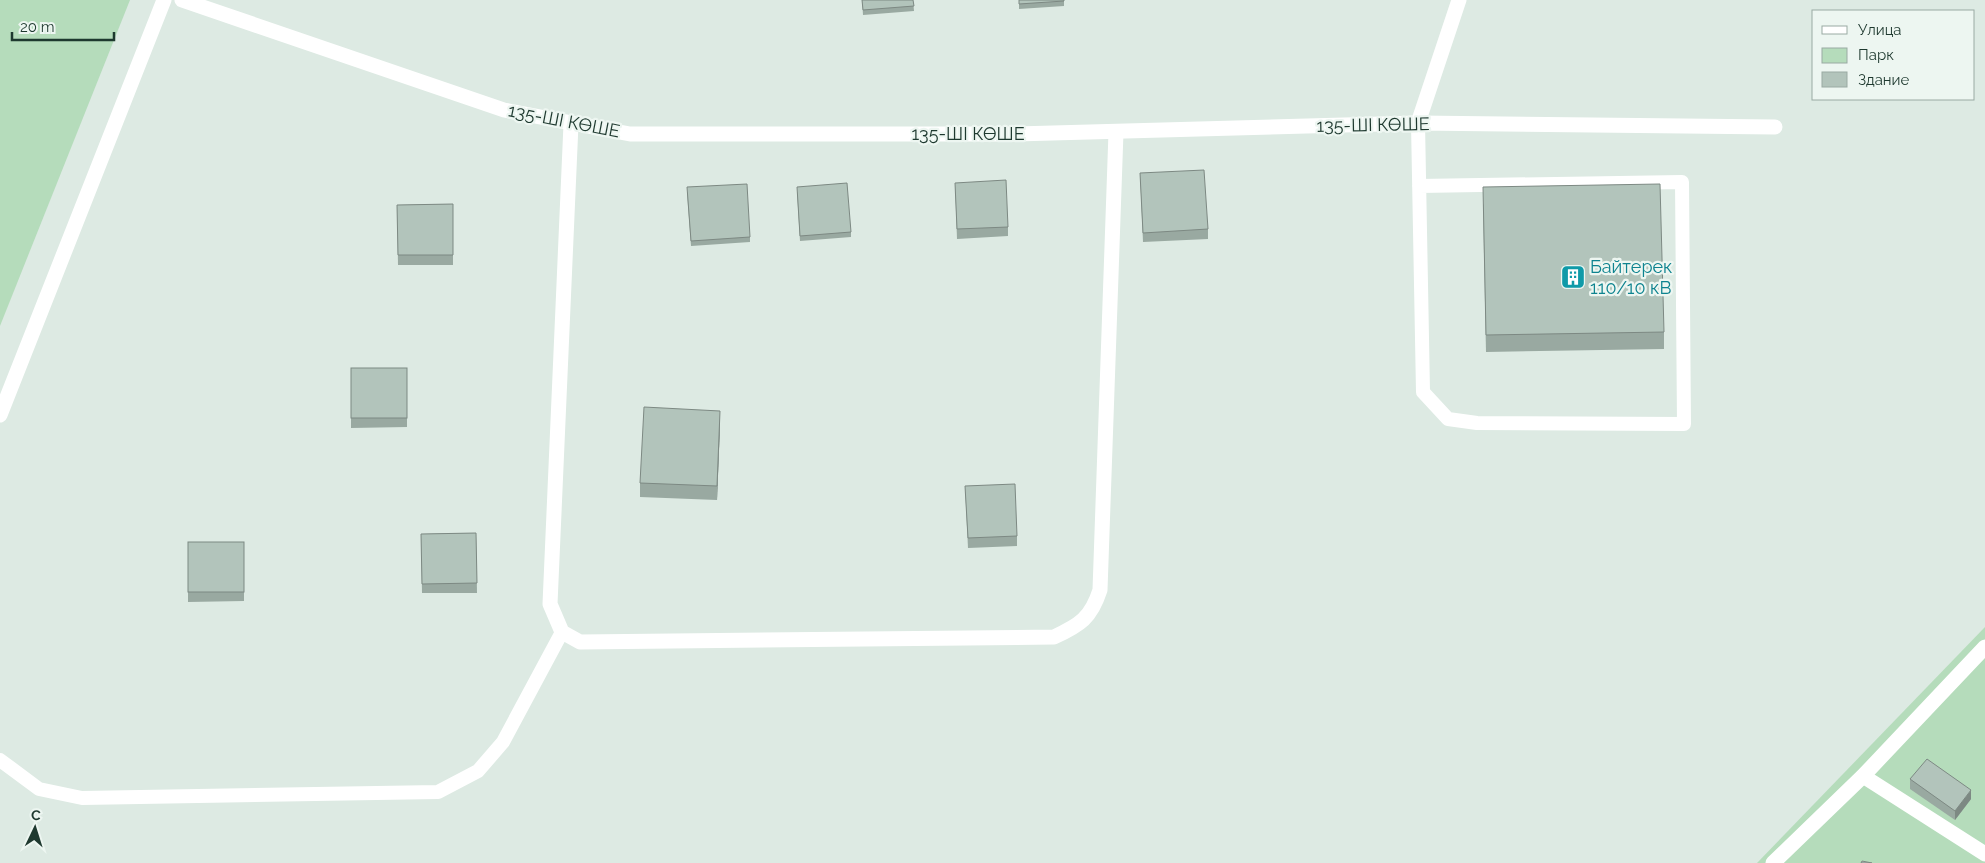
<svg xmlns="http://www.w3.org/2000/svg" width="1985" height="863" font-family="Raleway,sans-serif">
	<style>
		.green { fill: #b5dcbb }
		.lines { fill: none; stroke-linecap: round; stroke-linejoin: round }
		.service { stroke: #fff; stroke-width: 14 }
		.minor { stroke: #fff; stroke-width: 15 }
		.tertiary { stroke: #fff; stroke-width: 15 }
		.wall { fill: #99a9a1 }
		.shaded-wall { fill: #7d8983 }
		.building { fill: #b2c4bb; stroke: #7d8983 }
		.labels { text-anchor: middle; stroke-width: 4.5; stroke-linejoin: round; paint-order: stroke }
		.street-label { font-size: 18px; fill: #1e392f; stroke: #edf6f1 }
		.culture-label { font-size: 18px; fill: #0d838f; stroke: #edf6f1; text-anchor: start }
	</style>
	<rect width="100%" height="100%" fill="#ddeae3"/>
	<g class="green">
		<polygon points="0,0 130,0 0,326"/>
		<polygon points="1985,627 1985,863 1757,863"/>
	</g>
	<g class="lines">
		<g class="service">
			<polyline points="1418,123 1423,392 1448,419 1477,423 1684,424 1682,182 1419,186"/>
			<polyline points="0,760 39,789 82,798 438,792 478,771 503,742 562,632"/>
		</g>
		<g class="minor">
			<polyline points="182,0 504,110 630,134 1012,134 1418,123 1775,127"/>
			<polyline points="1418,123 1459,0"/>
			<path d="M571,124l-21,480 12,28 18,10 474,-5c26,-12 37,-19 46,-47l16,-458"/>
			<polyline points="1863,776 1985,854"/>
			<polyline points="1773,863 1863,776 1985,647"/>
		</g>
		<polyline class="tertiary" points="0,415 164,0"/>
	</g>
	<g class="wall">
		<polygon points="862,0 913,0 914,11 863,15"/>
		<polygon points="1019,0 1064,0 1064,6 1019,9"/>
		<polygon points="1140,173 1208,229 1208,239 1143,242"/>
		<polygon points="955,183 1008,227 1008,236 957,239"/>
		<polygon points="687,192 750,237 750,242 691,246"/>
		<polygon points="797,192 851,232 851,237 800,241"/>
		<polygon points="453,204 453,265 398,265 397,205"/>
		<polygon points="1483,204 1664,332 1664,349 1486,352"/>
		<polygon points="351,368 407,368 407,427 351,428"/>
		<polygon points="720,425 717,500 640,497 640,483"/>
		<polygon points="965,486 1017,536 1017,546 968,548"/>
		<polygon points="476,533 477,593 422,593 421,534"/>
		<polygon points="188,542 244,542 244,601 188,602"/>
		<polygon points="1910,779 1971,799 1955,820 1910,789"/>
	</g>
	<g class="shaded-wall">
		<polygon points="720,411 720,425 717,500 717,486"/>
		<polygon points="1971,790 1971,799 1955,820 1955,811"/>
	</g>
	<g class="building">
		<polygon points="862,0 913,0 914,6 863,10"/>
		<polygon points="1019,0 1064,0 1064,1 1019,4"/>
		<polygon points="1204,170 1208,229 1143,233 1140,173"/>
		<polygon points="1006,180 1008,227 957,229 955,183"/>
		<polygon points="847,183 851,232 800,236 797,187"/>
		<polygon points="747,184 750,237 691,241 687,187"/>
		<polygon points="1660,184 1664,332 1486,335 1483,187"/>
		<polygon points="453,204 453,255 398,255 397,205"/>
		<rect x="351" y="368" width="56" height="50"/>
		<polygon points="644,407 720,411 717,486 640,483"/>
		<polygon points="1015,484 1017,536 968,538 965,486"/>
		<polygon points="476,533 477,583 422,584 421,534"/>
		<rect x="188" y="542" width="56" height="50"/>
		<polygon points="1927,759 1971,790 1955,811 1910,779"/>
		<polygon points="1862,861 1872,863 1861,863"/>
	</g>
	<defs>
		<symbol id="building-square" viewBox="-11 -11 22 22"><rect x="-9" y="-9" width="18" height="18" rx="4" fill="#0f9aa8" stroke="#edf6f1"/><path d="M-4-6H4V6H1V3H-1V6H-4ZM-2.5-4.3h1.7v1.8h-1.7ZM.8-4.3h1.7v1.8H.8ZM-2.5-1h1.7V.8h-1.7ZM.8-1h1.7V.8H.8Z" fill="#fff"/></symbol>
	</defs>
	<g fill-rule="evenodd">
		<use href="#building-square" x="1559" y="263" width="28" height="28"/>
	</g>
	<g class="labels">
		<g class="street-label">
			<text transform="translate(564 121) rotate(11)" y="6">135-ШІ КӨШЕ</text>
			<text transform="translate(1373 125) rotate(-1)" y="6">135-ШІ КӨШЕ</text>
			<text x="968" y="140">135-ШІ КӨШЕ</text>
		</g>
		<g class="culture-label">
			<text x="1590" y="273">Байтерек<tspan x="1590" dy="21">110/10 кВ</tspan></text>
		</g>
	</g>
	<rect x="1812" y="10" width="162" height="90" fill="#edf6f1" stroke="#9aaaa3"/>
	<rect x="1822" y="26" width="25" height="8" fill="#ffffff" stroke="#9aaaa3"/>
	<text x="1858" y="35" font-size="15" fill="#1e392f">Улица</text>
	<rect x="1822" y="48" width="25" height="15" fill="#b5dcbb" stroke="#9aaaa3"/>
	<text x="1858" y="60" font-size="15" fill="#1e392f">Парк</text>
	<rect x="1822" y="72" width="25" height="15" fill="#b2c4bb" stroke="#9aaaa3"/>
	<text x="1858" y="85" font-size="15" fill="#1e392f">Здание</text>
	<g transform="translate(35 828) rotate(4)" stroke="#edf6f1" stroke-width="4" paint-order="stroke">
	<path d="M0-4L9 19L0 12L-9 19Z" fill="#1e392f"/>
	<text y="-8" font-size="14" font-weight="bold" text-anchor="middle" fill="#1e392f">С</text>
	</g>
	<path d="M12 32v8h102v-8" fill="none" stroke="#1e392f" stroke-width="2.5"/>
	<text x="20" y="32" font-size="15" fill="#1e392f" stroke="#edf6f1" stroke-width="4" paint-order="stroke">20 m</text>
</svg>
